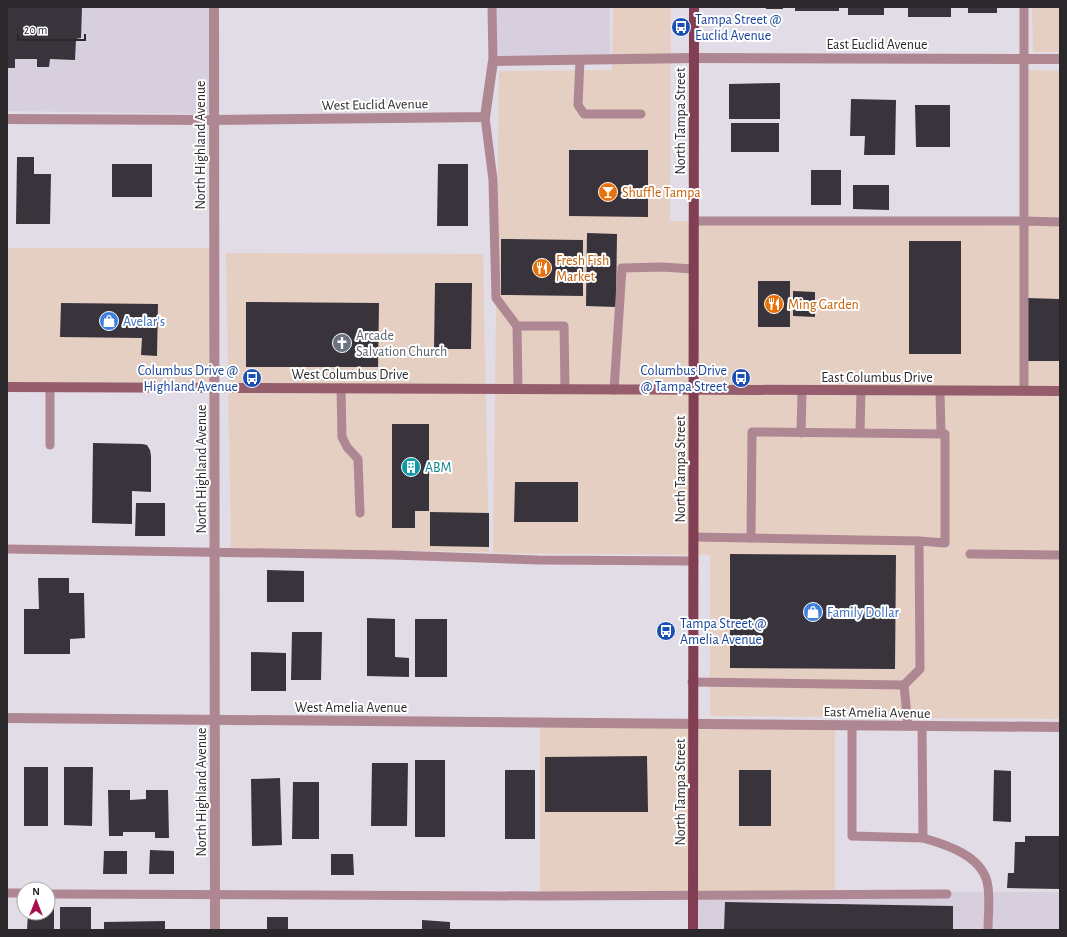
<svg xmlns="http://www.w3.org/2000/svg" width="1067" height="937" font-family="'Alegreya Sans',sans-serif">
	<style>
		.commercial { fill: #e5cfc3 }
		.built { fill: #d8cfde }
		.building { fill: #39343b }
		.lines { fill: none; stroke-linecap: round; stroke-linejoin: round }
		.service { stroke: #af8792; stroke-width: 9 }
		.minor { stroke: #af8792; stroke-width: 10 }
		.secondary { stroke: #965d6d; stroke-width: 10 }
		.primary { stroke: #823e53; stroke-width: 10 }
		.labels { text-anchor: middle; stroke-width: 4; stroke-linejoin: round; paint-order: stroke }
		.transit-label { font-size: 14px; fill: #164399; stroke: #fff; text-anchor: start }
		.street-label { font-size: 14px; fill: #2a282b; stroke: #fff }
		.food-label { font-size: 14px; fill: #c56008; stroke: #fff; text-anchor: start }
		.shop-label { font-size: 14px; fill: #366cbe; stroke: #fff; text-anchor: start }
		.worship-label { font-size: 14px; fill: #5b616d; stroke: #fff; text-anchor: start }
		.culture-label { font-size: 14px; fill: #0d838f; stroke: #fff; text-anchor: start }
	</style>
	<rect width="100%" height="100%" fill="#e1dce5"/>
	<g class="commercial">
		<polygon points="613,7 671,7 670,221 1029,226 1029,70 1060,71 1060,719 710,716 710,555 493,553 499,71 612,70"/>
		<polygon points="1032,7 1060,7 1060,52 1033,52"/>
		<rect x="7" y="248" width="203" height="134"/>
		<polygon points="226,253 483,254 489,552 231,549"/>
		<polygon points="540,723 689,726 693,896 540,896"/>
		<polygon points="695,724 835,727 835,892 695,892"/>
	</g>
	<g class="built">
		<polygon points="7,7 211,7 211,114 7,111"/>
		<polygon points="494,7 610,7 610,55 495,55"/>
		<polygon points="695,892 1060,892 1060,930 694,930"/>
	</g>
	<g class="building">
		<polygon points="7,7 82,7 81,38 76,39 75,60 50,59 49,67 37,67 37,59 15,59 15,68 7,68"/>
		<rect x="766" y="7" width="17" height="2"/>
		<rect x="795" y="7" width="44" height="4"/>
		<rect x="848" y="7" width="36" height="8"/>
		<rect x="908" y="7" width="43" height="10"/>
		<rect x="968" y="7" width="29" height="6"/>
		<polygon points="780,83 780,119 729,119 729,84"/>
		<polygon points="851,99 896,100 895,155 864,155 865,136 850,136"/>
		<polygon points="915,105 950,105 950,147 916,147"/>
		<rect x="731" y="123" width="48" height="29"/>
		<polygon points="569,150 648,150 648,217 569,216"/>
		<polygon points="17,157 34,157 34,174 51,174 50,224 16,224"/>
		<rect x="112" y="164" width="40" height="33"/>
		<polygon points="438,164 468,164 468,226 437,226"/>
		<rect x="811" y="170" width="30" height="35"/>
		<polygon points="853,185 889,185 889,210 853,209"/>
		<polygon points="587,233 617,234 616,307 586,306"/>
		<polygon points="501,239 583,240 583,296 501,295"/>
		<rect x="909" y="241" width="52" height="113"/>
		<rect x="758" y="281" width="32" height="46"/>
		<polygon points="435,283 472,283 471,349 434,349"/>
		<polygon points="793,291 815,292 815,317 793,316"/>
		<polygon points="1027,298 1060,299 1060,361 1027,361"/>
		<polygon points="246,302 379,303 378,367 246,367"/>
		<polygon points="61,303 158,304 157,356 141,355 142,338 60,337"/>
		<polygon points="392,424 429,424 429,511 415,511 415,528 392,528"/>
		<polygon points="93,443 142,444 147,445 150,450 151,456 151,492 132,491 132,524 92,523"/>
		<polygon points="515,482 578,482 578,522 514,522"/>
		<polygon points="136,503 165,503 165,536 135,536"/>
		<polygon points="430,512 489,513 489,547 430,546"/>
		<polygon points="730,554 896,555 895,669 730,668"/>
		<polygon points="267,570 304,571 304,602 267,602"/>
		<polygon points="38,578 69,578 69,593 84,593 85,638 70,639 70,654 24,654 24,609 39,609"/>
		<polygon points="367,618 395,619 395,657 409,658 409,677 367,676"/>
		<rect x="415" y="619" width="32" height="58"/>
		<polygon points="292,632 322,632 321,680 291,680"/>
		<polygon points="251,652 286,653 286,691 251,691"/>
		<polygon points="647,756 648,812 545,812 545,757"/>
		<rect x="415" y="760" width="30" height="77"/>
		<polygon points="372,763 408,763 407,826 371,826"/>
		<rect x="24" y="767" width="24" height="59"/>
		<polygon points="64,767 93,767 92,826 64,825"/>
		<rect x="505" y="770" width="30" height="69"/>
		<rect x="739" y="770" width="32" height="56"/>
		<polygon points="994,770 1011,771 1011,822 993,821"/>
		<polygon points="280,778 282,845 252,846 251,779"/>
		<polygon points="293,782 319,782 319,839 292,839"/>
		<polygon points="108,790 130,790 130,800 146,799 146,790 168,790 169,838 155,838 155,832 123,832 123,836 109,836"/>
		<polygon points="1025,836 1060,836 1060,889 1007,888 1008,873 1014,873 1015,842 1025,842"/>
		<polygon points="150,850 174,851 174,874 149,874"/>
		<polygon points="104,851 127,851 127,874 103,874"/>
		<polygon points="331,854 353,854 354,875 331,875"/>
		<polygon points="725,902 953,906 953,930 724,930"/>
		<rect x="60" y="907" width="31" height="23"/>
		<polygon points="48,908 54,908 54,930 27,930 28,913 48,913"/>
		<rect x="267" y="917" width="21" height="13"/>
		<polygon points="422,920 450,922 450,930 422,930"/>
		<polygon points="165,921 165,930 104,930 104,922"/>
	</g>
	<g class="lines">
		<g class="service">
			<polyline points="492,7 493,61"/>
			<polyline points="580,60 578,105 584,114 641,114"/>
			<polyline points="485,117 493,180 496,298 517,326"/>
			<polyline points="694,221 1024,221 1024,7"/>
			<polyline points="50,387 50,445"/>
			<polyline points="341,388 342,437 347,447 358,459 360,513"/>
			<polyline points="518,389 517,326 564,326 565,389"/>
			<polyline points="614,390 622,268 662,267 693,269"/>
			<polyline points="940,391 941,434"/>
			<polyline points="1024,391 1024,221 1060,222"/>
			<polyline points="801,433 802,391"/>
			<polyline points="860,433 861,391"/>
			<polyline points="694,537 919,541 920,669 904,685 908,726"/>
			<polyline points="751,538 752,432 945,434 945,543 919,541"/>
			<polyline points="7,549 392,555 538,560 694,561"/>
			<polyline points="970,554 1060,555"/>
			<polyline points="692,682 904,685"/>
			<polyline points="852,726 852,836 923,838 922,726"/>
			<path d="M923,838c25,7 62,19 65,49 2,14 0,29 0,43"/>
			<polyline points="7,893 24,893"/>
			<polyline points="48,894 540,896 947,894"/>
		</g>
		<g class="minor">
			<polyline points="214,7 215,930"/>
			<polyline points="7,119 214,120 485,117 493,61 694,58 1060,59"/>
			<polyline points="7,718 1060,727"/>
		</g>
		<polyline class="secondary" points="7,387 1060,391"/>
		<polyline class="primary" points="693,930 694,7"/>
	</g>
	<defs>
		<symbol id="bus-disc" viewBox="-11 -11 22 22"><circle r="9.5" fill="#1a4fb4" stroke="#fff"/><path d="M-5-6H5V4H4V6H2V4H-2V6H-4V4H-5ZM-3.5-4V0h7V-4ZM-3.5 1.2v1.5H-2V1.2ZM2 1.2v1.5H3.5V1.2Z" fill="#fff"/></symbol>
		<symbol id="bar-disc" viewBox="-11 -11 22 22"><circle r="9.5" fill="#e8710a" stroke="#fff"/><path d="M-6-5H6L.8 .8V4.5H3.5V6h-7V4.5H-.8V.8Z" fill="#fff"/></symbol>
		<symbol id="restaurant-disc" viewBox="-11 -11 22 22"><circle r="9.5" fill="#e8710a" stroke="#fff"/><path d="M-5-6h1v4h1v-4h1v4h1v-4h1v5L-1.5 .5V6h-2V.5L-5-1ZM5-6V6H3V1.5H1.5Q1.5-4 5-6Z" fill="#fff"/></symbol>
		<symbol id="shop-disc" viewBox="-11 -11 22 22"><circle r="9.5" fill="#3f7fe0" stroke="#fff"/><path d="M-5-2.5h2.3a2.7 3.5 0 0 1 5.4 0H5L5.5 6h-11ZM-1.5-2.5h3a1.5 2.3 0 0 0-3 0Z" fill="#fff"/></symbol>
		<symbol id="church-disc" viewBox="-11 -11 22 22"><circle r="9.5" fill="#6b7280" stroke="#fff"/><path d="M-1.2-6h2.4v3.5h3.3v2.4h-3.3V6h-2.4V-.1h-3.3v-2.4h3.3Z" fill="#fff"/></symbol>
		<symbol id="building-disc" viewBox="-11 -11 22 22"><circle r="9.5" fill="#0f9aa8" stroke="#fff"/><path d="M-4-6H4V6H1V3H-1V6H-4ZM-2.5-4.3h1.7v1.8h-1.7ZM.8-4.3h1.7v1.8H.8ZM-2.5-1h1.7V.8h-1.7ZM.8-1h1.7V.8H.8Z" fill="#fff"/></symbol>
	</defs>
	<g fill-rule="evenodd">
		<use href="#bus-disc" x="670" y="16" width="22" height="22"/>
		<use href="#bar-disc" x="597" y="181" width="22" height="22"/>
		<use href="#restaurant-disc" x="531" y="257" width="22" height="22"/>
		<use href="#restaurant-disc" x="763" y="293" width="22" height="22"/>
		<use href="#shop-disc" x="98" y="310" width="22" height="22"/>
		<use href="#church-disc" x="331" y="332" width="22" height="22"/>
		<use href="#bus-disc" x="241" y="367" width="22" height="22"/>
		<use href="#bus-disc" x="730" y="367" width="22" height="22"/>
		<use href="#building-disc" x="400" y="456" width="22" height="22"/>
		<use href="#shop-disc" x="802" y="601" width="22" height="22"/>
		<use href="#bus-disc" x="655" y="620" width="22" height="22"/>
	</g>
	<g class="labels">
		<g class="transit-label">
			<text x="695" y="24">Tampa Street @<tspan x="695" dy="16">Euclid Avenue</tspan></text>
			<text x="238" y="375" text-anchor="end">Columbus Drive @<tspan x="238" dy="16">Highland Avenue</tspan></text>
			<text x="727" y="375" text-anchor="end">Columbus Drive<tspan x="727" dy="16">@ Tampa Street</tspan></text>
			<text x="680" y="628">Tampa Street @<tspan x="680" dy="16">Amelia Avenue</tspan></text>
		</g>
		<g class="street-label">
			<text x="877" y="49">East Euclid Avenue</text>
			<text transform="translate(375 104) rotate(-1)" y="5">West Euclid Avenue</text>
			<text transform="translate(680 121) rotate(-90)" y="5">North Tampa Street</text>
			<text transform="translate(200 145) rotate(-90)" y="5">North Highland Avenue</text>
			<text x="350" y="379">West Columbus Drive</text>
			<text x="877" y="382">East Columbus Drive</text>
			<text transform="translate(201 469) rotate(-90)" y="5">North Highland Avenue</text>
			<text transform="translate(680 469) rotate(-90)" y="5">North Tampa Street</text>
			<text x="351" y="712">West Amelia Avenue</text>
			<text transform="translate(877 712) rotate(1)" y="5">East Amelia Avenue</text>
			<text transform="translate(201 792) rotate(-90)" y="5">North Highland Avenue</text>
			<text transform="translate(680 792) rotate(-90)" y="5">North Tampa Street</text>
		</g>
		<g class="food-label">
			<text x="622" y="197">Shuffle Tampa</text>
			<text x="556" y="265">Fresh Fish<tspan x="556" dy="16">Market</tspan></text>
			<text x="788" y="309">Ming Garden</text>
		</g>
		<g class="shop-label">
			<text x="123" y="326">Avelar's</text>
			<text x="827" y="617">Family Dollar</text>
		</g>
		<g class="worship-label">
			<text x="356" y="340">Arcade<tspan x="356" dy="16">Salvation Church</tspan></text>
		</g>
		<g class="culture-label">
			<text x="425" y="472">ABM</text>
		</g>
	</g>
	<rect width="1067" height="937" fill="none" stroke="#2a282b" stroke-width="16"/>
	<g transform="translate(36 901)"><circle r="19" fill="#ffffff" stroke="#aaa9aa"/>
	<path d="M0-3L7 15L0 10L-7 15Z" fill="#a5114e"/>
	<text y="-6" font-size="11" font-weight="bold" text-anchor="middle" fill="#2a282b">N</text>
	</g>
	<path d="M18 34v6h67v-6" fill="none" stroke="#2a282b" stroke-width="2"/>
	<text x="24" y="34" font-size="12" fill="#2a282b" stroke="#ffffff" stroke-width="3" paint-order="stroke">20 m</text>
</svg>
